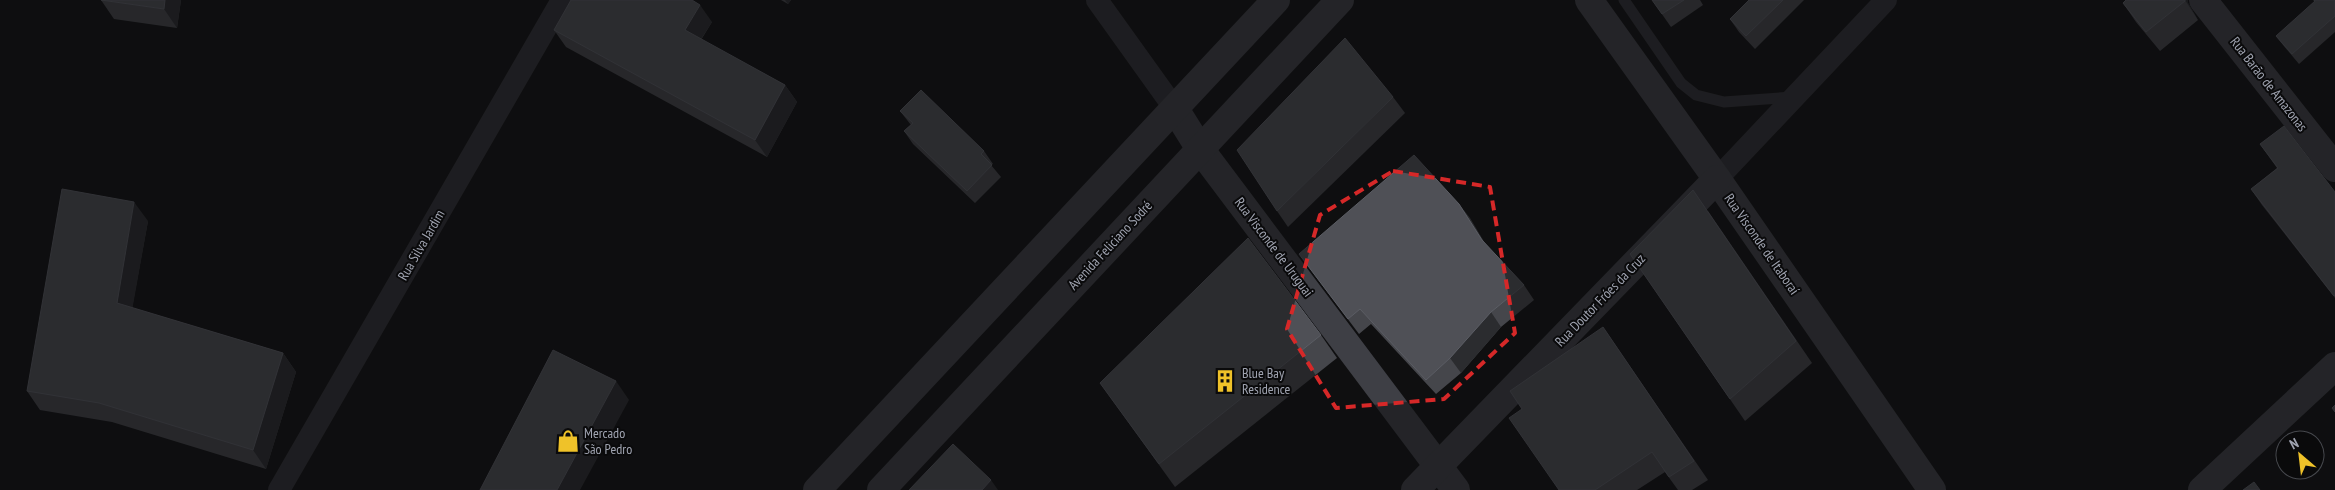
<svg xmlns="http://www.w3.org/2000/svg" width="2335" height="490" font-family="'PT Sans Narrow',sans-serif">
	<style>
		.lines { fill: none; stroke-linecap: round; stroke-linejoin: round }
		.lane { stroke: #303035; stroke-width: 11 }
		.street { stroke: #303035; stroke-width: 22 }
		.secondary { stroke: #3e3f45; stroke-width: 28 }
		.wall { fill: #45464b }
		.shaded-wall { fill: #2b2c2f }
		.building { fill: #4f5056; stroke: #5b5d64 }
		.marked { fill: none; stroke: #d62828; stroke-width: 4; stroke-dasharray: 10 6; stroke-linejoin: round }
		.labels { text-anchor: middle; stroke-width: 4; stroke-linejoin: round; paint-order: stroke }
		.street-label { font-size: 14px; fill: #a0a4b1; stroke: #0a0a0b }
		.poi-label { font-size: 14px; fill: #a0a4b1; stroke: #0a0a0b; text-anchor: start }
	</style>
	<rect width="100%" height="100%" fill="#0f0f10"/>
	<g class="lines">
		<polyline class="lane" points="1624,0 1681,83 1696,95 1724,102 1793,97"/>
		<g class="street">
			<polyline points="1097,0 1175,109"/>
			<polyline points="1717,179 1886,0"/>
			<polyline points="279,490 562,0"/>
		</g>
		<g class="secondary">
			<polyline points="1589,0 1717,179 1932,490"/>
			<polyline points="2203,0 2335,168"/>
			<polyline points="1175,109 1200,149 1456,490"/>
			<polyline points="817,490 1276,0"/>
			<polyline points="881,490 1340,0"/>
			<polyline points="1415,490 1717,179"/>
			<polyline points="2202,490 2335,366"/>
		</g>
	</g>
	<g class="wall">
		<polygon points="101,0 181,0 177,28 114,19"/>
		<polygon points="781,0 791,0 788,4"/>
		<polygon points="1652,0 1700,0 1703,5 1671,27"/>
		<polygon points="1749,0 1804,0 1755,49 1739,32 1730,19"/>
		<polygon points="2188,0 2188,3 2198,20 2160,51 2136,22 2123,3"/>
		<polygon points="2313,0 2335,0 2335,32 2299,64 2283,45 2276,36 2315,2"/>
		<polygon points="712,22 701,40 785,85 797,102 767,157 566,47 554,30"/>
		<polygon points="1393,97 1405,113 1288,227 1277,211"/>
		<polygon points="900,111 984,151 993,164 991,165 1001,177 975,203 913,144 904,131 911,125"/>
		<polygon points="2260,144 2335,192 2335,298 2262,205 2251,189 2277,168"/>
		<polygon points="1459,204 1485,244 1524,285 1534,300 1501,327 1461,373 1436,394 1371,324 1359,334 1299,254"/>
		<polygon points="1708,211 1812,363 1745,421 1630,254"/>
		<polygon points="148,221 132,308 283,353 296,372 266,469 112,422 40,410 27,391"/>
		<polygon points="1603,327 1708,480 1692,490 1678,490 1665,472 1637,490 1559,490 1522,409"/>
		<polygon points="1321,335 1337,358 1175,487 1100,383"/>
	</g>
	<g class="shaded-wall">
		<polygon points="165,0 181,0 177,28 164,9"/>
		<polygon points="785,0 791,0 788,4"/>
		<polygon points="2185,0 2188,0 2188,3 2198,20"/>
		<polygon points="700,5 712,22 696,47 685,30"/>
		<polygon points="785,85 797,102 767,157 755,140"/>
		<polygon points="134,202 148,221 130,322 117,303"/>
		<polygon points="1459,204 1470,218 1492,255 1482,240"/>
		<polygon points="1491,312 1501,327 1461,373 1450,358"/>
		<polygon points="283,353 296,372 266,469 253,450"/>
		<polygon points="616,381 629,400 580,490 557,490"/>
		<polygon points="991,480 998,490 982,490"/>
	</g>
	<g class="building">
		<polygon points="101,0 165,0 164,9"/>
		<polygon points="571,0 692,0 700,5 685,30 785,85 755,140 554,30"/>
		<polygon points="1652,0 1684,0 1662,14"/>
		<polygon points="1749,0 1783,0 1746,36 1730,19"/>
		<polygon points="2126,0 2185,0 2185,1 2146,32 2123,3"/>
		<polygon points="2314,0 2335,0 2335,16 2292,54 2276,36 2315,1"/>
		<polygon points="1345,38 1393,97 1277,211 1237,150"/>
		<polygon points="921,90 984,151 981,154 992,165 967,191 904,131 913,123 900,111"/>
		<polygon points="2284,126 2335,192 2335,295 2334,296 2251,189 2278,168 2260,144"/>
		<polygon points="1414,155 1459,204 1482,240 1524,285 1491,312 1450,358 1426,380 1360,309 1348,319 1299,254"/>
		<polygon points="62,189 134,202 117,303 283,353 253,450 99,403 27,391"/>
		<polygon points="1693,190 1796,341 1730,399 1630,254"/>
		<polygon points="1248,238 1321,335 1159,464 1100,383"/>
		<polygon points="1603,327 1694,461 1669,477 1652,452 1595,490 1559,490 1509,418 1522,409 1510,391"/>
		<polygon points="553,350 616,381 557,490 480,490"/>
		<polygon points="2335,405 2335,412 2332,408"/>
		<polygon points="953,444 991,480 982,490 909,490"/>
		<polygon points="2254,482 2260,490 2243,490"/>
	</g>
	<path d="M0 0H2335V490H0ZM1393,171l97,16 25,146 -71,66 -108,9 -49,-79 33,-114z" fill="#0f0f10" fill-opacity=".55" fill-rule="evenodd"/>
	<path class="marked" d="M1393,171l97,16 25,146 -71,66 -108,9 -49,-79 33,-114z"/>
	<defs>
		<symbol id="building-bare" viewBox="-9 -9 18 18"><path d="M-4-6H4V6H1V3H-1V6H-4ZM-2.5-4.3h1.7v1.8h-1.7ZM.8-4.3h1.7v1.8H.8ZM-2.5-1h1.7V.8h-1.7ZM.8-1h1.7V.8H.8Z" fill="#efc229" stroke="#0a0a0b" stroke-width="2.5" paint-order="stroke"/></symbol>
		<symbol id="shop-bare" viewBox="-9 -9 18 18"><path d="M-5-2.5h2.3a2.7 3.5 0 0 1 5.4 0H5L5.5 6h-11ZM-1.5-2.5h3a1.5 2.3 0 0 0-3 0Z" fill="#efc229" stroke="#0a0a0b" stroke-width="2.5" paint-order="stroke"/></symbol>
	</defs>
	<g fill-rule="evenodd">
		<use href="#building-bare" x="1209" y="365" width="32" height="32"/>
		<use href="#shop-bare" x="552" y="425" width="32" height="32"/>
	</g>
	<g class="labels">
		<g class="street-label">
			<text transform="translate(2269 84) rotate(52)" y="5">Rua Barão de Amazonas</text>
			<text transform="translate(1762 244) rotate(55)" y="5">Rua Visconde de Itaboraí</text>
			<text transform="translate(421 245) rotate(-60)" y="5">Rua Silva Jardim</text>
			<text transform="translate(1110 245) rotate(-47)" y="5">Avenida Feliciano Sodré</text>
			<text transform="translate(1274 247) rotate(53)" y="5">Rua Visconde de Uruguai</text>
			<text transform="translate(1600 300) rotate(-46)" y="5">Rua Doutor Fróes da Cruz</text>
		</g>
		<g class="poi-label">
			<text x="1242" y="378">Blue Bay<tspan x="1242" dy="16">Residence</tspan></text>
			<text x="584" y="438">Mercado<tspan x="584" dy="16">São Pedro</tspan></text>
		</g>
	</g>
	<g transform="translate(2300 455) rotate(332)"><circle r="24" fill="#0a0a0b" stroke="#46484d"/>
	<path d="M0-4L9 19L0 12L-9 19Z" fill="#efc229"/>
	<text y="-8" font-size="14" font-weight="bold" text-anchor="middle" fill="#a0a4b1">N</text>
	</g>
</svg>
